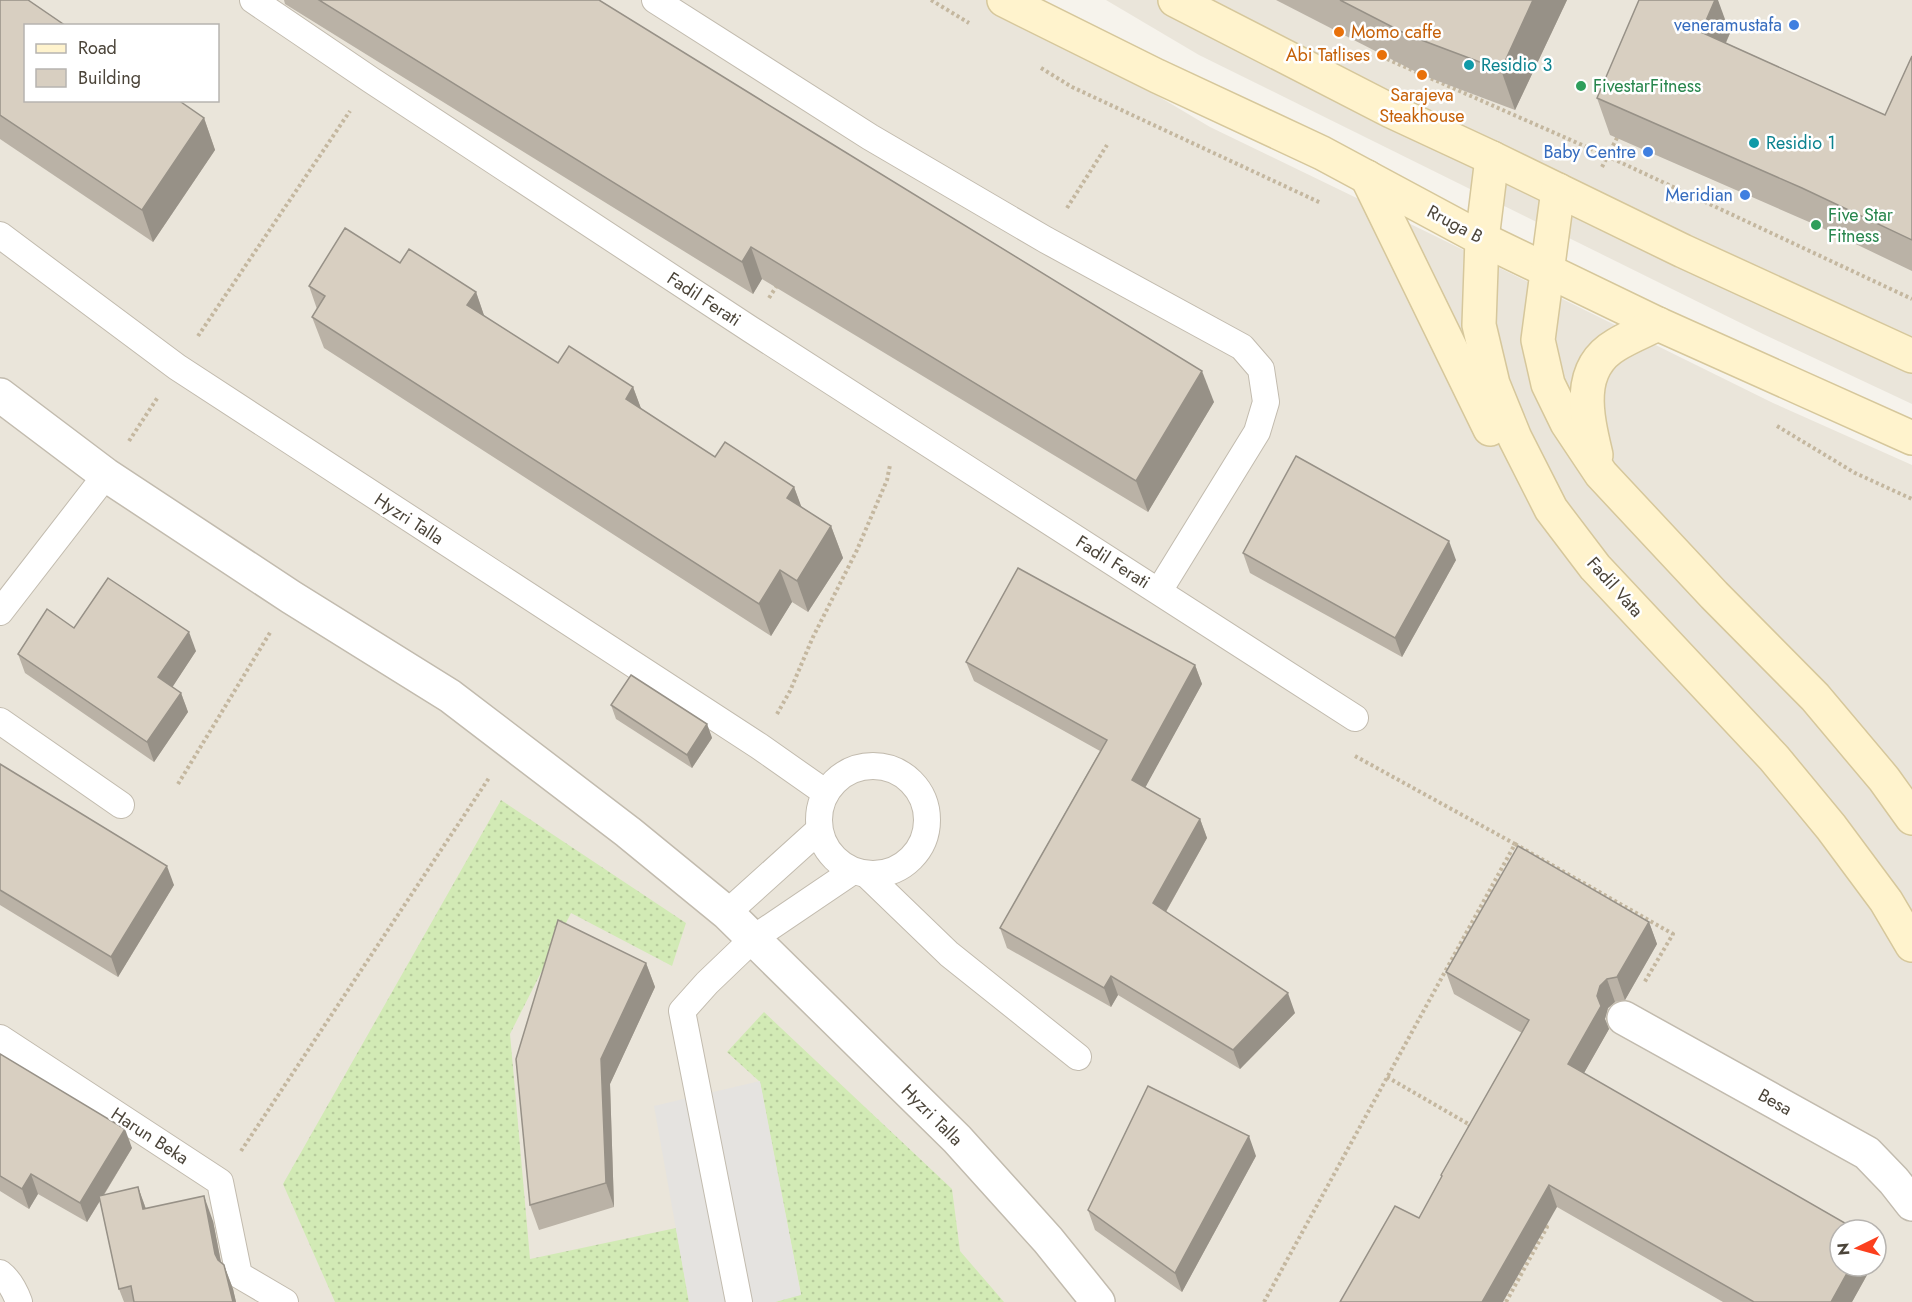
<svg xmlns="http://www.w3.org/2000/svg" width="1912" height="1302" font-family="Jost,sans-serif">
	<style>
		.residential { fill: #eae5da; fill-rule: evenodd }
		.grass { fill: url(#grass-dots) }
		.parking { fill: #e5e3e0 }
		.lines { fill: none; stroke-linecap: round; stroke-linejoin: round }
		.service-casing { stroke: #c2bbae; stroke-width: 28 }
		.minor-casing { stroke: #c2bbae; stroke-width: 36 }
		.secondary-casing { stroke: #d6c79b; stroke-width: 36 }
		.path { stroke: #c4b79f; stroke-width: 4; stroke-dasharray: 3 3; stroke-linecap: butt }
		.service { stroke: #fff; stroke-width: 26 }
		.minor { stroke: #fff; stroke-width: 33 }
		.secondary { stroke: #fff3cd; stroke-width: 33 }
		.wall { fill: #bab2a6 }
		.shaded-wall { fill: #979187 }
		.building { fill: #d8cfc1; stroke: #979187; stroke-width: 1.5 }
		.shop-dot { fill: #3f7fe0; stroke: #fff; stroke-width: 2 }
		.food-dot { fill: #e8710a; stroke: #fff; stroke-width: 2 }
		.culture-dot { fill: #0f9aa8; stroke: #fff; stroke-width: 2 }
		.leisure-dot { fill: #2e9e5b; stroke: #fff; stroke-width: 2 }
		.labels { text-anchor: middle; stroke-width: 5; stroke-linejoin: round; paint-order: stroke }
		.shop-label { font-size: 18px; fill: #366cbe; stroke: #fff; text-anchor: end }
		.food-label { font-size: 18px; fill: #c56008; stroke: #fff; text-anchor: start }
		.culture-label { font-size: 18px; fill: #0d838f; stroke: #fff; text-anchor: start }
		.leisure-label { font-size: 18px; fill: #27864d; stroke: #fff; text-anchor: start }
		.street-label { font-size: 18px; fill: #4b4439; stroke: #fff }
	</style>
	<defs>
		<pattern id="grass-dots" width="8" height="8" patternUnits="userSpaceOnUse" patternTransform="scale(1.5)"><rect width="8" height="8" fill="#d2eab5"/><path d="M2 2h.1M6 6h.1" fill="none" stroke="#b6ca9c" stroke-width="1.8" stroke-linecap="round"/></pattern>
	</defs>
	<rect width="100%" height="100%" fill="#f6f3ec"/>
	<g class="residential">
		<path d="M0,0h996l214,127 223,108 340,168 139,62v837h-1912zM26,26h192v74h-192zM1840,1230h36v36h-36z"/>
		<polygon points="1106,0 1912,0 1912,404 1763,334 1199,55"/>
	</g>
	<g class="grass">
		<polygon points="501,800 686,923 672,966 571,913 510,1034 530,1259 676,1228 689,1302 335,1302 283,1184"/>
		<polygon points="764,1012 952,1189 960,1251 1004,1302 775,1302 801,1294 760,1082 727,1052"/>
	</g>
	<polygon class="parking" points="760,1081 801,1295 775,1302 689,1302 654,1106"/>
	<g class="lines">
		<defs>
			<g id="service">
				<polyline points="253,0 371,80 750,329 1355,718"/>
				<polyline points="655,0 870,137 1046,240 1242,347 1261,369 1266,402 1257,432 1159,591"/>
				<polyline points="0,235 177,367 759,746 826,793"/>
				<polyline points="0,612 106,475"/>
				<polyline points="0,721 121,805"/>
				<circle cx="873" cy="820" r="54"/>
				<polyline points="866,874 949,954 1078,1057"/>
				<polyline points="727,913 819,830"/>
				<polyline points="0,1038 220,1182 239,1275 285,1302"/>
				<path d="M0,1273c9,7 15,18 19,29"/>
				<polyline points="739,1302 682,1011 707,983 754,938 853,871"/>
			</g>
			<g id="minor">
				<polyline points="0,395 106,475 291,597 450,696 628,832 727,913 957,1139 1048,1240 1098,1302"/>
				<polyline points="1624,1018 1867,1153 1894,1181 1912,1204"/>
			</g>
			<g id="secondary">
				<polyline points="1004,0 1157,76 1322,153 1482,239 1658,324 1912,438"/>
				<polyline points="1175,0 1391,111 1492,158 1683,251 1912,356"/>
				<polyline points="1492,158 1482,239 1479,325 1493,384 1515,438 1551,509 1595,567 1774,758 1831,827 1886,901 1912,945"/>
				<polyline points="1367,177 1490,429"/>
				<polyline points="1558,190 1538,340 1548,384 1567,423 1601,474 1714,595 1815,697 1884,779 1912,818"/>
				<path d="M1596,455c-9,-38 -21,-86 20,-110 13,-8 28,-14 42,-21"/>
			</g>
		</defs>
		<use href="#service" class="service-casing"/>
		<use href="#minor" class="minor-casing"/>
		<use href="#secondary" class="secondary-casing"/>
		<g class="path">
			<polyline points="931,0 969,23"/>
			<polyline points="1387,59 1607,156 1912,299"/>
			<polyline points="1041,68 1072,87 1321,203"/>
			<polyline points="1602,167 1619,134"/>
			<polyline points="1067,208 1107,145"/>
			<polyline points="769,298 778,284"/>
			<polyline points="198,336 350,111"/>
			<polyline points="1777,426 1855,473 1912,499"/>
			<polyline points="129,441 158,397"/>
			<polyline points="777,714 790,691 813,637 857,550 887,480 890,465"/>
			<polyline points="178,784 271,631"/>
			<polyline points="1515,844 1673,934 1644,983"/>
			<polyline points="1387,1077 1470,1125 1469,1127"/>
			<polyline points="241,1151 489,778"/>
			<polyline points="1264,1302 1515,844 1355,756"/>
			<polyline points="1506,1302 1547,1227 1543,1224"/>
		</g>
		<use href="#service" class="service"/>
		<use href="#minor" class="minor"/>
		<use href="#secondary" class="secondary"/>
	</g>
	<g class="wall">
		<polygon points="0,0 204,118 215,150 153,242 0,139"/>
		<polygon points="284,0 599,0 1214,402 1148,512 762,279 753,294 285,4"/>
		<polygon points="1276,0 1567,0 1515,110 1422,75"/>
		<polygon points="1730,33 1726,43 1885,115 1912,56 1912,271 1816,225 1610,135 1597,98"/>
		<polygon points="400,263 476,292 484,316 558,363 633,387 641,409 715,457 794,487 801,507 831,526 843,558 808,612 792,602 771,636 324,348 312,317 317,309 309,286"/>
		<polygon points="1243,553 1456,560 1402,657 1250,573"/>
		<polygon points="74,628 196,651 172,687 181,693 188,712 154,762 25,673 18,654"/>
		<polygon points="966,662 1195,665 1202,684 1145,787 1200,819 1207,838 1166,912 1295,1013 1240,1069 1118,995 1111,1007 1007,948 1000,928 1100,751 974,681"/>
		<polygon points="611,705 707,724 712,738 692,768 616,719"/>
		<polygon points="0,764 174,885 118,977 0,905"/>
		<polygon points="1649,922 1657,944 1625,1000 1615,1002 1608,1008 1605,1019 1609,1029 1584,1073 1840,1266 1872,1266 1852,1302 1723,1302 1557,1207 1419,1218 1442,1177 1441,1175 1522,1033 1454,994 1446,972"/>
		<polygon points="646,963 655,987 610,1084 614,1207 539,1230 530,1205"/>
		<polygon points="0,1054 132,1148 104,1195 138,1187 146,1209 213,1221 221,1262 224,1265 233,1289 236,1302 124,1302 119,1289 100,1201 87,1222 38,1194 29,1209 0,1191"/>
		<polygon points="1256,1156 1182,1292 1095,1230 1088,1210"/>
	</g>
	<g class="shaded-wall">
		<polygon points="1533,0 1567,0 1515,110 1501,70"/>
		<polygon points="1715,0 1718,0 1730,33 1714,69 1701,32"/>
		<polygon points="204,118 215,150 153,242 142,210"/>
		<polygon points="751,247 762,279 753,294 742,262"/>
		<polygon points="476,292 487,324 467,305"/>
		<polygon points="1202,371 1214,402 1148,512 1136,481"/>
		<polygon points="633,387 645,419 626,399"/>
		<polygon points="794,487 806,519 787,498"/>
		<polygon points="831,526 843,558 808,612 797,581"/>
		<polygon points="1449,541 1456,560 1402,657 1395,638"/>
		<polygon points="780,570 792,602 771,636 759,604"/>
		<polygon points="189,632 196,651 166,697 158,677"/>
		<polygon points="1195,665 1202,684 1139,799 1132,780"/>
		<polygon points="181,693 188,712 154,762 147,742"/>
		<polygon points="707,724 712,738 692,768 687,755"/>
		<polygon points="1200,819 1207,838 1160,922 1153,903"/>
		<polygon points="167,866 174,885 118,977 111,957"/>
		<polygon points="1649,922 1657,944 1625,1000 1617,977"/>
		<polygon points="646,963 655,987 610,1084 614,1207 606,1183 601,1059"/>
		<polygon points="1111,976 1118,995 1111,1007 1104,988"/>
		<polygon points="1607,979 1615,1002 1608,1008 1605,1019 1609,1029 1576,1087 1568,1064 1597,996 1600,986"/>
		<polygon points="1288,993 1295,1013 1240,1069 1233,1050"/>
		<polygon points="125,1129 132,1148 87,1222 80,1203"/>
		<polygon points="1249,1136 1256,1156 1182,1292 1175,1273"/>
		<polygon points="31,1174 38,1194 29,1209 22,1189"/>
		<polygon points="1549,1185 1557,1207 1503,1302 1482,1302"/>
		<polygon points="138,1187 147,1212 143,1209"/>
		<polygon points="204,1196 213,1221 224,1278 215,1254"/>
		<polygon points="224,1265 233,1289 236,1302 233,1302"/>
		<polygon points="1851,1266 1872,1266 1852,1302 1831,1302"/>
	</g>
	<g class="building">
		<polygon points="0,0 28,0 66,26 26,26 26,100 178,100 204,118 142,210 0,115"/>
		<polygon points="319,0 599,0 819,136 1202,371 1136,481 751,247 742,262"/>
		<polygon points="1340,0 1533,0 1501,70 1408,35"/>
		<polygon points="1639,0 1715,0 1701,32 1885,115 1912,56 1912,240 1802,188 1597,98"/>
		<polygon points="345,228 400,263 409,249 476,292 467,305 558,363 569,346 633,387 626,399 715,457 725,442 794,487 787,498 831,526 797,581 780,570 759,604 312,317 325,296 309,286"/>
		<polygon points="1296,456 1449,541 1395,638 1243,553"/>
		<polygon points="1018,568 1195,665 1132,780 1200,819 1153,903 1288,993 1233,1050 1111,976 1104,988 1000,928 1107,740 966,662"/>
		<polygon points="108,578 189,632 158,677 181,693 147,742 18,654 47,609 74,628"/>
		<polygon points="631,675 707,724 687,755 611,705"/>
		<polygon points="0,764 167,866 111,957 0,890"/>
		<polygon points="1518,846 1649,922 1617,977 1607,979 1600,986 1597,996 1601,1006 1568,1064 1857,1230 1840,1230 1840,1266 1851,1266 1831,1302 1754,1302 1549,1185 1482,1302 1340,1302 1395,1206 1419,1218 1442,1176 1441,1175 1529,1020 1446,972"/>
		<polygon points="558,920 646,963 601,1059 606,1183 530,1205 516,1059"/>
		<polygon points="0,1054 125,1129 80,1203 31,1174 22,1189 0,1176"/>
		<polygon points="1148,1086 1249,1136 1175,1273 1088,1210"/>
		<polygon points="138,1187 143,1209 204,1196 215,1254 218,1260 224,1265 233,1302 134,1302 131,1286 119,1289 99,1196"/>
	</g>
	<g class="shop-dot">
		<circle cx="1794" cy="25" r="6"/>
		<circle cx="1648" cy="152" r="6"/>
		<circle cx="1745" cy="195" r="6"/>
	</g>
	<g class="food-dot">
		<circle cx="1339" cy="32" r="6"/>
		<circle cx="1382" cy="55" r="6"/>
		<circle cx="1422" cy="75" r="6"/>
	</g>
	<g class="culture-dot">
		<circle cx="1469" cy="65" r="6"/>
		<circle cx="1754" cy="143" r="6"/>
	</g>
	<g class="leisure-dot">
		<circle cx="1581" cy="86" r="6"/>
		<circle cx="1816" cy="225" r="6"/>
	</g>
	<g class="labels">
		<g class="shop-label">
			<text x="1782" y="31">veneramustafa</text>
			<text x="1636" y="158">Baby Centre</text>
			<text x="1733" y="201">Meridian</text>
		</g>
		<g class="food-label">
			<text x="1351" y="38">Momo caffe</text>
			<text x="1370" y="61" text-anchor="end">Abi Tatlises</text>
			<text x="1422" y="101" text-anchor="middle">Sarajeva<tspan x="1422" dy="21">Steakhouse</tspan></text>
		</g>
		<g class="culture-label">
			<text x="1481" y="71">Residio 3</text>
			<text x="1766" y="149">Residio 1</text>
		</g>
		<g class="leisure-label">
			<text x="1593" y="92">FivestarFitness</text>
			<text x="1828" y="221">Five Star<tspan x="1828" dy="21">Fitness</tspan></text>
		</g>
		<g class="street-label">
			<text transform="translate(1455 224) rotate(28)" y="6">Rruga B</text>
			<text transform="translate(704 299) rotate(33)" y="6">Fadil Ferati</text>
			<text transform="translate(409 519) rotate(33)" y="6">Hyzri Talla</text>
			<text transform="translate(1113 562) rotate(32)" y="6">Fadil Ferati</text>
			<text transform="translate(1615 587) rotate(48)" y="6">Fadil Vata</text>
			<text transform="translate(1775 1102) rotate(29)" y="6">Besa</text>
			<text transform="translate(932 1115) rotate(45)" y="6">Hyzri Talla</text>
			<text transform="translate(150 1136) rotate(33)" y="6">Harun Beka</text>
		</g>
	</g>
	<rect x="24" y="24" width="195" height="78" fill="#ffffff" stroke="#b7b4b0" stroke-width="1.5"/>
	<rect x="36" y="44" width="30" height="9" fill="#fff3cd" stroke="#b7b4b0" stroke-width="1.5"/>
	<text x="78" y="54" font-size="18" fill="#4b4439">Road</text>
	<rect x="36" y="69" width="30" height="18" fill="#d8cfc1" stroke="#b7b4b0" stroke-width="1.5"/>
	<text x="78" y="84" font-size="18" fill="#4b4439">Building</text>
	<g transform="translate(1858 1248) rotate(265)"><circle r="28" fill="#ffffff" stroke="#b7b4b0" stroke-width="1.5"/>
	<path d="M0-4.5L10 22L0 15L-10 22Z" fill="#fc3f1d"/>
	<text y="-9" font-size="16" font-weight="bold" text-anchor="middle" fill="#4b4439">N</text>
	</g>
</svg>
